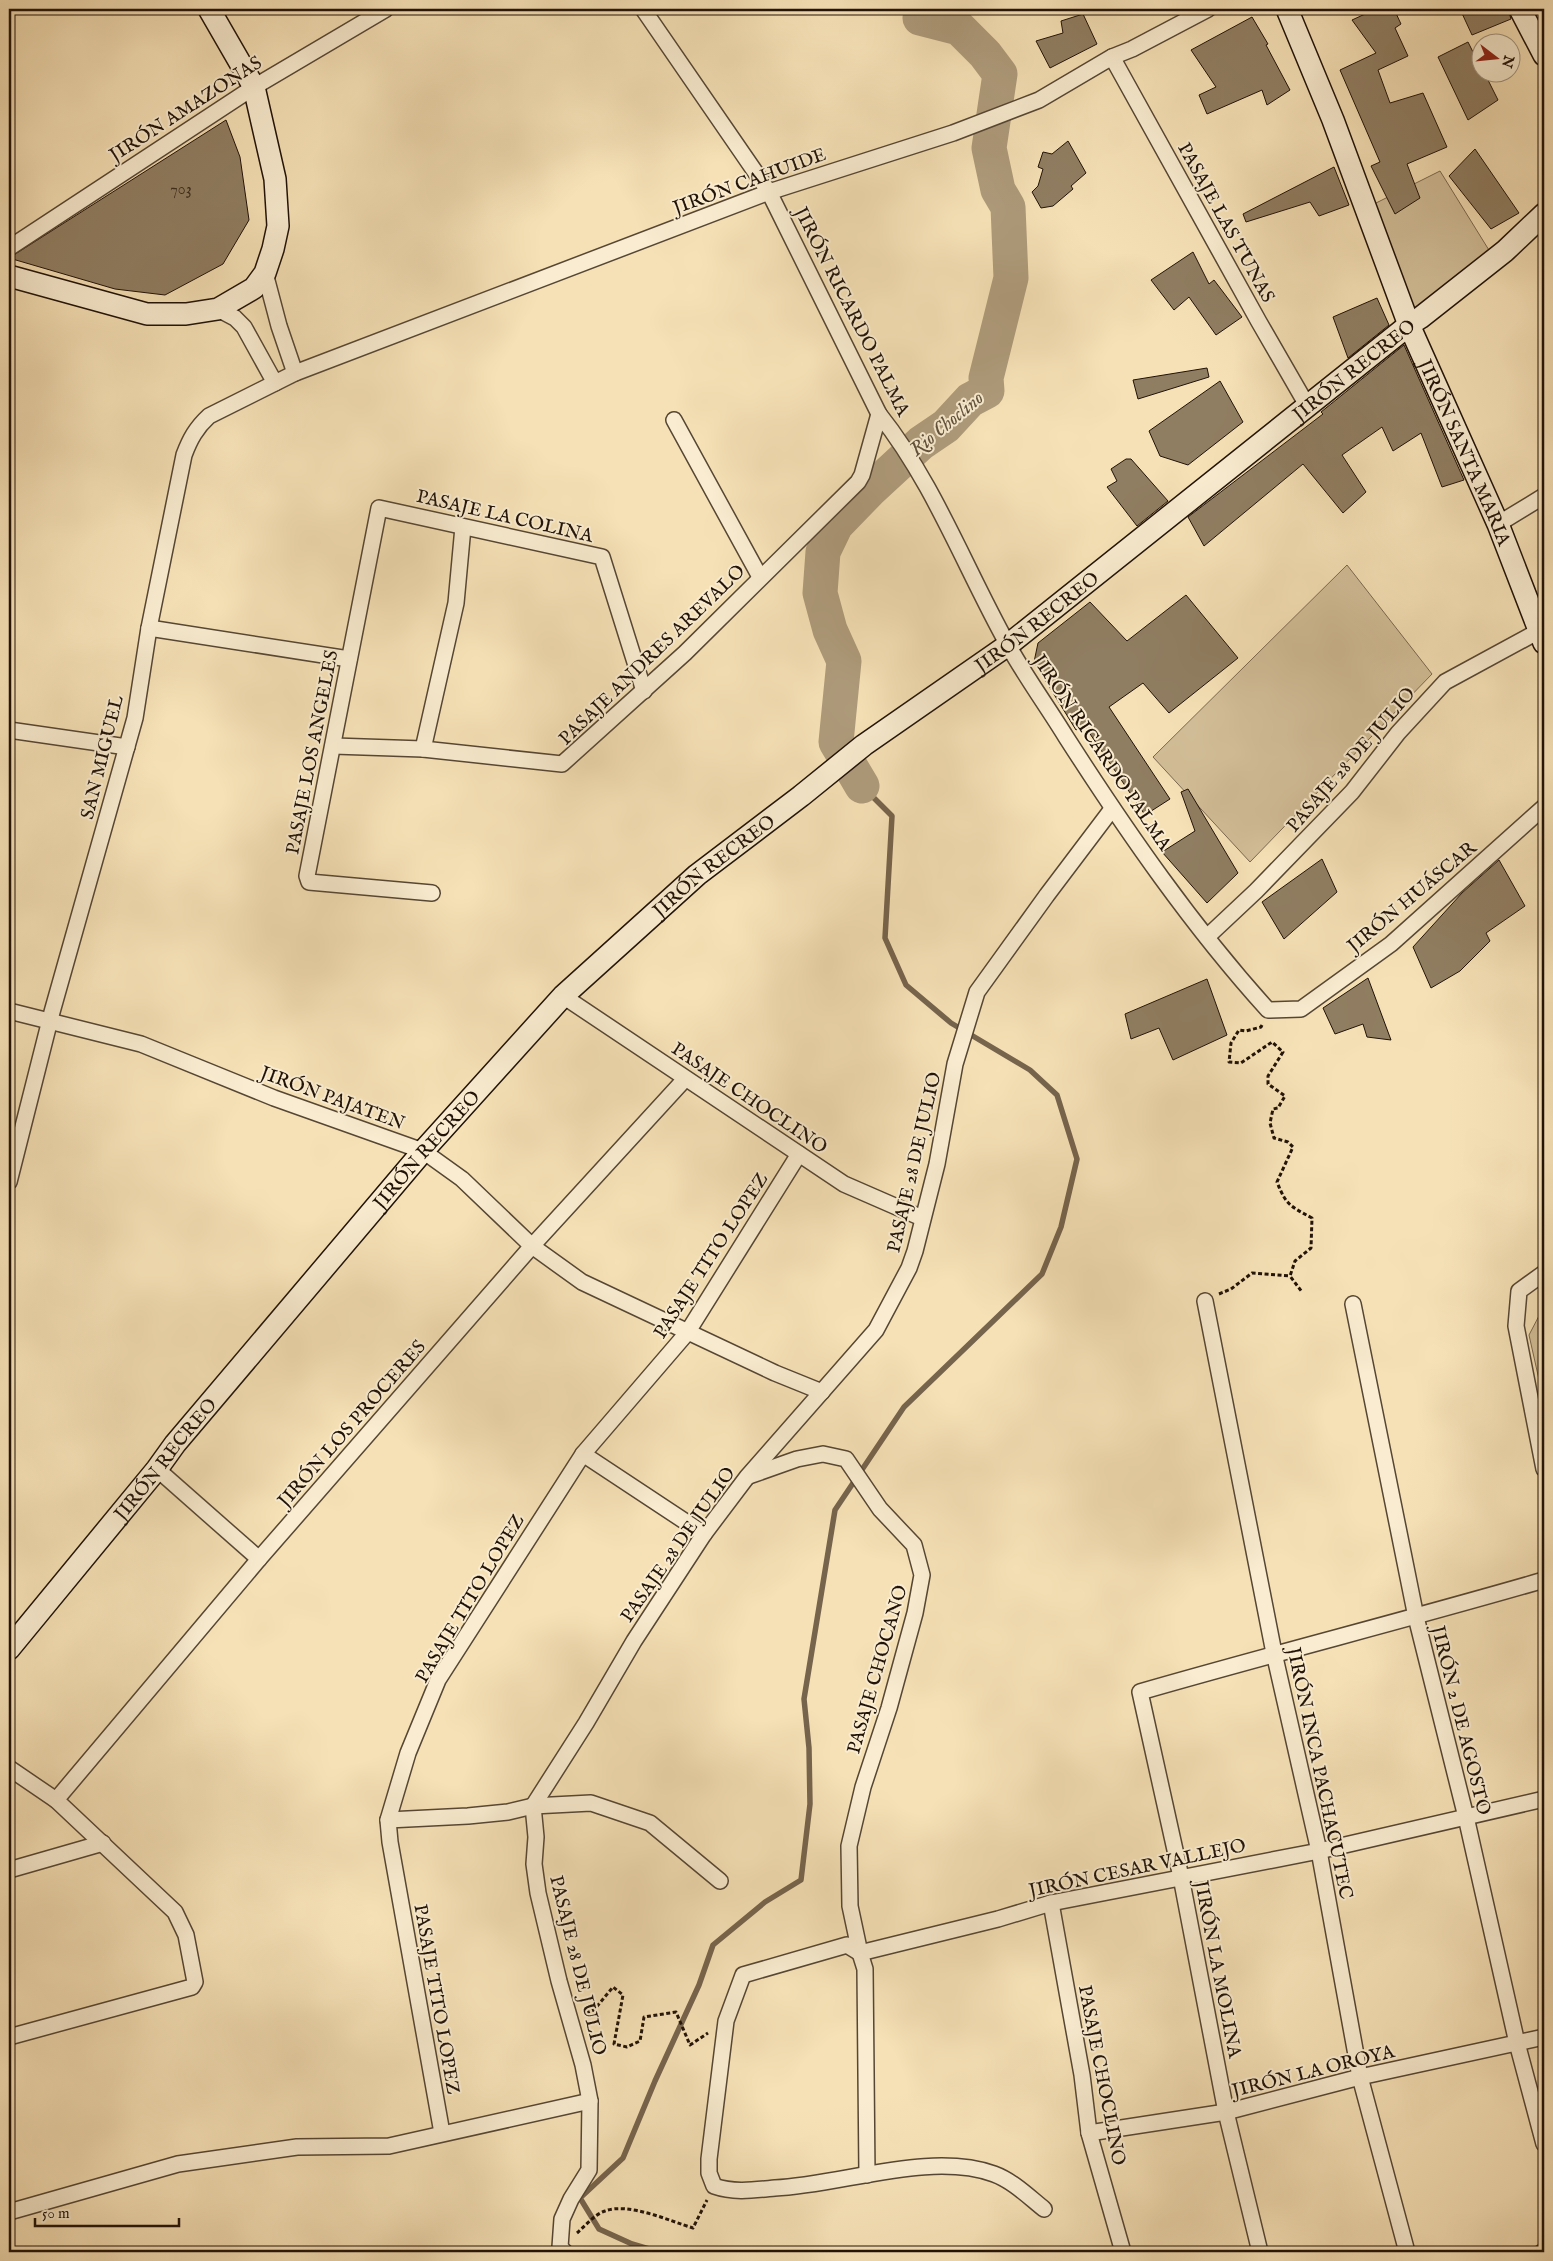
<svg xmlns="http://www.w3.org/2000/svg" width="1553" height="2261" font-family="'IM FELL English',serif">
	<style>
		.green { fill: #d2be98; stroke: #7a6850 }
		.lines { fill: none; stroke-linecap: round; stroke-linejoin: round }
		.stream { stroke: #76644d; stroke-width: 5.5 }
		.river { stroke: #ae9b7b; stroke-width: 35 }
		.building { fill: #907e62; stroke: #211208 }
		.street-casing { stroke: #564634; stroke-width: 18 }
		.secondary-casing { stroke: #211208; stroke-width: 24 }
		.path { stroke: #211208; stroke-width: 3; stroke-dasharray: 4 2.5; stroke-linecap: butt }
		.street { stroke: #f9ecd0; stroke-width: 15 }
		.secondary { stroke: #f9ecd0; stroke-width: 21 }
		.labels { text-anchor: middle; stroke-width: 4; stroke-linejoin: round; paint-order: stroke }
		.number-label { font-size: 16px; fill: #3d2d1e }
		.street-label { font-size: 19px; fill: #211208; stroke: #f9ecd0 }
		.water-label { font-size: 20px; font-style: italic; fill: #60503c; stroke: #f9ecd0 }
	</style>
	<rect width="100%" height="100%" fill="#f6e1b6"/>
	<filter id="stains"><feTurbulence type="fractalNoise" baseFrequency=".004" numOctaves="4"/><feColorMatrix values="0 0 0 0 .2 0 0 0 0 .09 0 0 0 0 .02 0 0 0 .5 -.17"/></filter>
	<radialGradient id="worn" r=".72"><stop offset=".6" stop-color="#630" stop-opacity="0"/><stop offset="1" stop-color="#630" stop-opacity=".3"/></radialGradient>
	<g class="green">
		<polygon points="1440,171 1492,255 1415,319 1370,206"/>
		<polygon points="1347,565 1432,674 1250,862 1153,757"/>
		<polygon points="1544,1310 1544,1402 1529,1335 1541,1312"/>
	</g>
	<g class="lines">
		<polyline class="stream" points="659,2252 632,2244 599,2229 580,2198 623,2158 655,2081 699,1985 713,1945 765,1902 801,1880 810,1804 809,1748 804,1699 835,1510 904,1407 1042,1274 1061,1227 1077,1159 1057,1095 1030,1070 951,1023 906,985 885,938 892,816 862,786"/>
		<polyline class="river" points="862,786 836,742 844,661 830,630 820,593 823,552 836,525 869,491 921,443 946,426 970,400 987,391 986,378 1011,278 1008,207 998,190 989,148 1000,74 985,54 959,28 920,18 922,9"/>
	</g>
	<g class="building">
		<polygon points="1376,9 1394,9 1401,24 1395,28 1408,56 1378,70 1390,103 1423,93 1447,147 1407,164 1420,198 1395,214 1371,166 1380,162 1340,70 1376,53 1352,20"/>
		<polygon points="1460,9 1508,9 1511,19 1472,35"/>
		<polygon points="1083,14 1097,44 1050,68 1036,41 1063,33 1061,21"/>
		<polygon points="1252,17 1268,44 1266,45 1290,90 1267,105 1262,90 1207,114 1199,95 1216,87 1191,50"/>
		<polygon points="1468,42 1480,66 1480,72 1484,72 1498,100 1468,120 1438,57"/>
		<polygon points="226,120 240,157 249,220 223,264 165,295 115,289 9,258"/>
		<polygon points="1068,141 1086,173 1071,186 1073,189 1053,206 1041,208 1032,192 1038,186 1043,169 1038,167 1043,152 1052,154"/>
		<polygon points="1475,149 1519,213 1491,229 1449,176"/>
		<polygon points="1334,167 1349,205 1319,216 1310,202 1246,222 1243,214"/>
		<polygon points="1193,252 1209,284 1214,280 1242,317 1216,335 1189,297 1174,310 1151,280"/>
		<polygon points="1377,298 1389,325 1348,358 1333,317"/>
		<polygon points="1404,345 1464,480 1442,487 1421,433 1393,451 1382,427 1342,455 1366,492 1343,513 1303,464 1204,546 1188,517 1323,414 1321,412"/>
		<polygon points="1207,368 1209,377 1138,399 1133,380"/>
		<polygon points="1220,381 1243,422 1188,465 1160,456 1149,431"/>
		<polygon points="1126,459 1131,459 1168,501 1137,526 1107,487 1117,481 1111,469"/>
		<polygon points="1186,595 1238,658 1169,713 1143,683 1109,707 1170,799 1145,815 1084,725 1076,730 1034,662 1038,643 1090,602 1127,641"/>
		<polygon points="1188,789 1238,873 1207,903 1162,852 1195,831 1181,792"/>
		<polygon points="1322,859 1337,892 1284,939 1262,902"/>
		<polygon points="1499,860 1525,906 1486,933 1490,941 1460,971 1431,988 1413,947 1462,893"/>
		<polygon points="1368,978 1391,1040 1367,1037 1363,1024 1335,1034 1323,1008"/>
		<polygon points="1207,979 1227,1035 1173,1060 1159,1028 1131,1039 1125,1014"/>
	</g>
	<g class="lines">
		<defs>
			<g id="street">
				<path d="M643,9l126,183 110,222c55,69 86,154 129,231 17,31 39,61 58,92 61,95 126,189 202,273l33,-1 90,-65 153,-137"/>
				<polyline points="1112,57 1259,322 1308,407"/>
				<polyline points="9,248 254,87 386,9"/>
				<polyline points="265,273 279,326 295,373"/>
				<polyline points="218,309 235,318 244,327 275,383"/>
				<polyline points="674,420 760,577"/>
				<polyline points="1498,524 1544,496"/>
				<polyline points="149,628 349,659"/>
				<polyline points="9,730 127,747"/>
				<polyline points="334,746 423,749 562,764 685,653 858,482 862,475 879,414"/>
				<polyline points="423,749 456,603 463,527"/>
				<polyline points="432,893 309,882 307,876 379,508 602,557 644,691"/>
				<polyline points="1207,937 1256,891 1352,792 1398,733 1445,682 1539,631"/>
				<polyline points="563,996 844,1184 922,1218"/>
				<polyline points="9,1011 141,1044 274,1098 423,1151 462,1179 532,1246 582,1282 775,1373 822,1392"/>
				<path d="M9,1182l43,-170 83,-294 14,-90 35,-173c6,-16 12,-27 25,-39l86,-43 474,-181 184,-59 86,-33 73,-43 20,-8 76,-40"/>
				<polyline points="1544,1273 1519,1291 1516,1326 1544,1469"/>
				<polyline points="1205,1301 1274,1653 1319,1851 1360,2077 1407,2252"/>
				<polyline points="1353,1304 1416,1617 1466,1817 1517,2043 1544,2144"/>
				<polyline points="583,1454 704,1534"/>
				<polyline points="157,1469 259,1559"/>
				<polyline points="749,1476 797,1459 823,1454 846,1459 880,1509 914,1545 922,1575 915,1613 889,1708 863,1787 849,1846 850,1906 860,1953 865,1969 867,2175"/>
				<polyline points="9,1768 56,1800 175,1912 186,1935 195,1982 192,1987 9,2037"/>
				<polyline points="56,1800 259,1559 532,1246 685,1079"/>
				<polyline points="388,1820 468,1816 508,1812 533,1806 591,1803 650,1823 720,1881"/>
				<polyline points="9,1870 103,1843"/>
				<polyline points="1051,1903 1082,2075 1089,2133 1123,2252"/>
				<polyline points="442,2133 390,1842 388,1820 408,1753 438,1680 583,1454 687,1333 799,1154"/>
				<polyline points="1089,2133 1226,2112 1360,2077 1544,2037"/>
				<path d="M1044,2209c-15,-12 -31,-28 -50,-35 -64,-23 -152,11 -219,14 -21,2 -41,5 -61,-2l-5,-13v-14l17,-138 17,-46 104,-30 13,8 138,-34 53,-16 268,-52 225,-52"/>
				<polyline points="9,2212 178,2164 297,2147 389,2146 590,2101"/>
				<polyline points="565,2252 560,2247 562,2219 571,2199 589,2170 590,2101 583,2065 559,1981 538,1893 534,1864 536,1837 533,1806 586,1723 634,1641 704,1534 747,1477 876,1330 909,1268 915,1251 937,1164 955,1064 977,992 1047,895 1112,809"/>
				<path d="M1260,2252l-34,-140 -45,-235 -41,-185c135,-39 270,-73 404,-112"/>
				<polyline points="1542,2252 1544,2252"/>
			</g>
			<g id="secondary">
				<path id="s1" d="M1287,9l46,111 76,205 89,199 46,119"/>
				<polyline points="1520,9 1544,55"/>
				<polyline points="9,276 147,314 186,314 218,309 254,288 265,273 273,249 278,226 275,179 254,87 209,9"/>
				<path id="s2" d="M9,1649l148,-180 18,-25 248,-293 140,-155 134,-121 104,-79 63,-51 144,-100 401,-320 11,-7 85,-67 39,-37"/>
			</g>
		</defs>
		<use href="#street" class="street-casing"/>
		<use href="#secondary" class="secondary-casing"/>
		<g class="path">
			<path d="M1262,1025l-1,2 -15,4 -7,-1 -8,13 -2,19 12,1 31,-21 11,10 -15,24v8l17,12 -7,12 -5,1 -3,14 4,15 14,4 5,5 -16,35c9,23 13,24 35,36l-1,30 -16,13 -5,15 12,16"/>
			<polyline points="1219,1294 1231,1289 1252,1273 1290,1276"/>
			<polyline points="586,2013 594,2010 613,1987 623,1995 614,2044 627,2047 640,2041 644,2017 676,2012 690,2045 708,2033"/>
			<path d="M577,2233c8,-7 18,-19 28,-22 23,-9 65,10 88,17l14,-28"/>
		</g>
		<use href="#street" class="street"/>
		<use href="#secondary" class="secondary"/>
	</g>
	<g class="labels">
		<g class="number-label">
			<text x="181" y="194">703</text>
		</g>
		<g class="street-label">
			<text transform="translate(185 108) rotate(-33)" y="7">JIRÓN AMAZONAS</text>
			<text transform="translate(749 180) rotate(-20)" y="7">JIRÓN CAHUIDE</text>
			<text transform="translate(1227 222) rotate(61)" y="7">PASAJE LAS TUNAS</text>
			<text transform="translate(853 311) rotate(63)" y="7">JIRÓN RICARDO PALMA</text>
			<text dy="7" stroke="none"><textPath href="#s2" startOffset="1866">JIRÓN RECREO</textPath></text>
			<text dy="7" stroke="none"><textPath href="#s1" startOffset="478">JIRÓN SANTA MARIA</textPath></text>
			<text transform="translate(505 515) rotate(13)" y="7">PASAJE LA COLINA</text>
			<text dy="7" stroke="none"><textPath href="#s2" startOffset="1461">JIRÓN RECREO</textPath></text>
			<text transform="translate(651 654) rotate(-44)" y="7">PASAJE ANDRES AREVALO</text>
			<text transform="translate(311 752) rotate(-79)" y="7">PASAJE LOS ANGELES</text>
			<text transform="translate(1103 752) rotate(56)" y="7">JIRÓN RICARDO PALMA</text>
			<text transform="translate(101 757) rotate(-76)" y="7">SAN MIGUEL</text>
			<text transform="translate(1350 759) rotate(-49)" y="7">PASAJE 28 DE JULIO</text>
			<text dy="7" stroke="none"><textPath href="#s2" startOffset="1056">JIRÓN RECREO</textPath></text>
			<text transform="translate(1411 896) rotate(-40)" y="7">JIRÓN HUÁSCAR</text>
			<text transform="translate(333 1097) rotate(20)" y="7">JIRÓN PAJATEN</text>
			<text transform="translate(750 1097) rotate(34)" y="7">PASAJE CHOCLINO</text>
			<text dy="7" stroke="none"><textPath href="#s2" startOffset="651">JIRÓN RECREO</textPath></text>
			<text transform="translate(913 1162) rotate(-77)" y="7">PASAJE 28 DE JULIO</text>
			<text transform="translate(710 1255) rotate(-57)" y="7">PASAJE TITO LOPEZ</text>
			<text transform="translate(351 1423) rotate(-49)" y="7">JIRÓN LOS PROCERES</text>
			<text dy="7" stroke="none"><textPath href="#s2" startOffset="246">JIRÓN RECREO</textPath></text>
			<text transform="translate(677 1544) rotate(-55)" y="7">PASAJE 28 DE JULIO</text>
			<text transform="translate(469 1598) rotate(-59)" y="7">PASAJE TITO LOPEZ</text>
			<text transform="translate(876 1669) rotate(-74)" y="7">PASAJE CHOCANO</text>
			<text transform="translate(1462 1720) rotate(76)" y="7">JIRÓN 2 DE AGOSTO</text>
			<text transform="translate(1321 1773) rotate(78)" y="7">JIRÓN INCA PACHACUTEC</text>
			<text transform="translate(1137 1867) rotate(-12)" y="7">JIRÓN CESAR VALLEJO</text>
			<text transform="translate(579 1965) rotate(76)" y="7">PASAJE 28 DE JULIO</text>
			<text transform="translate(1219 1969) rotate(79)" y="7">JIRÓN LA MOLINA</text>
			<text transform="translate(438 1999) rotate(80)" y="7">PASAJE TITO LOPEZ</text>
			<text transform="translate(1313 2070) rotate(-14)" y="7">JIRÓN LA OROYA</text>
			<text transform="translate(1103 2075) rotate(79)" y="7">PASAJE CHOCLINO</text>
		</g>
		<g class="water-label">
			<text transform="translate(946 423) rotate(-40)" y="7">Rio Choclino</text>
		</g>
	</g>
	<rect width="1553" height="2261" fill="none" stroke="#f6e1b6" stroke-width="30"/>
	<rect x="10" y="10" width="1533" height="2241" fill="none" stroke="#211208" stroke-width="2.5"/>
	<rect x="15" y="15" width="1523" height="2231" fill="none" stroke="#211208"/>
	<g transform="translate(1496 58) rotate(106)"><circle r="24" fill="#f9ecd0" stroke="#a39580"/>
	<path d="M0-4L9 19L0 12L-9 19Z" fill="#8f2418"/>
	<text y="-8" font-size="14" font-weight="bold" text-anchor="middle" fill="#211208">N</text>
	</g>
	<path d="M35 2218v8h144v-8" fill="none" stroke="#211208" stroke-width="2.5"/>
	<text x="42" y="2218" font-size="15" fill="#211208" stroke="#f9ecd0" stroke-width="4" paint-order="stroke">50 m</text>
	<rect width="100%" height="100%" filter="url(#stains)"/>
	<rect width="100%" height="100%" fill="url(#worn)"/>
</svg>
